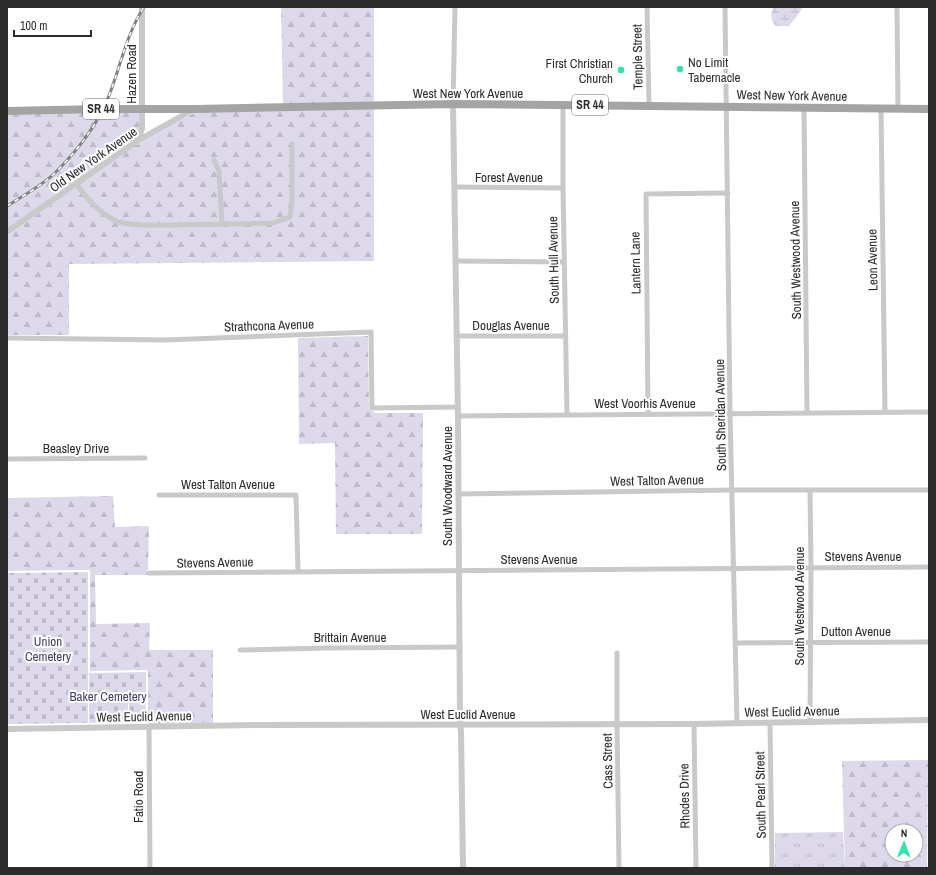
<svg xmlns="http://www.w3.org/2000/svg" width="936" height="875" font-family="'Archivo Narrow',sans-serif">
	<style>
		.grass { fill: url(#grass-tufts) }
		.forest { fill: url(#forest-firs); fill-rule: evenodd }
		.wetland { fill: url(#wetland-marsh) }
		.cemetery { fill: url(#cemetery-stones) }
		.lines { fill: none; stroke-linecap: round; stroke-linejoin: round }
		.minor { stroke: #c9c9c9; stroke-width: 5 }
		.tertiary { stroke: #c9c9c9; stroke-width: 6 }
		.primary { stroke: #a4a4a4; stroke-width: 8 }
		.rail-casing { stroke: #818181; stroke-width: 3 }
		.rail { stroke: #fff; stroke-width: 1.5; stroke-dasharray: 4.5; stroke-linecap: butt }
		.poi-dot { fill: #2be7a8; stroke: #fff; stroke-width: 1.5 }
		.labels { text-anchor: middle; stroke-width: 4; stroke-linejoin: round; paint-order: stroke }
		.shield { fill: #fff; stroke: #6b6b6b; stroke-width: 1 }
		.shield-label { font-size: 12px; font-weight: bold; fill: #2c2c2c }
		.street-label { font-size: 13px; fill: #2c2c2c; stroke: #fff }
		.poi-label { font-size: 13px; fill: #2c2c2c; stroke: #fff; text-anchor: start }
		.park-label { font-size: 13px; fill: #463a68; stroke: #fff }
	</style>
	<defs>
		<pattern id="grass-tufts" width="24" height="20" patternUnits="userSpaceOnUse"><rect width="24" height="20" fill="#ddd9ea"/><path d="M3 7l-1-3M5 7V3M7 7l1-3M15 17l-1-3M17 17v-4M19 17l1-3" fill="none" stroke="#bebac9"/></pattern>
		<pattern id="forest-firs" width="22" height="20" patternUnits="userSpaceOnUse"><rect width="22" height="20" fill="#ddd9ea"/><path d="M5 1l3.5 6h-7zM16 11l3.5 6h-7z" fill="#bebac9"/></pattern>
		<pattern id="wetland-marsh" width="20" height="14" patternUnits="userSpaceOnUse"><rect width="20" height="14" fill="#ddd9ea"/><path d="M1 5h8M5 5V1M11 12h8M15 12V8" fill="none" stroke="#bebac9"/></pattern>
		<pattern id="cemetery-stones" width="16" height="16" patternUnits="userSpaceOnUse"><rect width="16" height="16" fill="#ddd9ea"/><path d="M2 7V4a2 2 0 0 1 4 0v3zM10 15v-3a2 2 0 0 1 4 0v3z" fill="#bebac9"/></pattern>
	</defs>
	<rect width="100%" height="100%" fill="#fff"/>
	<polygon class="grass" points="843,832 845,868 775,868 775,833"/>
	<g class="forest">
		<polygon points="281,7 374,7 374,103 283,104"/>
		<polygon points="374,109 374,261 69,264 69,335 7,335 7,236 137,144 138,145 139,143 176,122 196,112"/>
		<polygon points="140,112 140,128 135,138 7,229 7,114"/>
		<polygon points="368,336 369,408 372,411 373,411 374,413 423,413 422,534 336,534 335,443 299,444 298,338"/>
		<polygon points="113,496 115,527 149,526 148,570 147,571 147,575 95,575 96,624 150,623 149,650 213,650 213,723 148,724 148,672 147,670 90,671 90,571 89,570 7,571 7,498"/>
		<path d="M928,760l-1,108h-82l-3,-107zM892,831h24v24h-24z"/>
	</g>
	<polygon class="wetland" points="773,7 803,7 797,16 789,26 776,26 773,23 771,15"/>
	<g class="cemetery">
		<polygon points="88,572 88,723 7,724 7,573"/>
		<polygon points="146,672 146,694 128,694 128,722 89,723 89,673"/>
		<polygon points="129,695 145,695 146,722 129,722"/>
	</g>
	<g class="lines">
		<g class="minor">
			<polyline points="647,7 649,106"/>
			<polyline points="725,7 730,413 737,723"/>
			<polyline points="897,7 898,108"/>
			<polyline points="453,104 455,7"/>
			<polyline points="563,105 563,188 567,414"/>
			<polyline points="804,107 807,413"/>
			<polyline points="881,108 885,412"/>
			<polyline points="214,160 219,171 222,224"/>
			<path d="M76,184c12,15 24,31 43,38 17,5 38,3 55,3 33,-1 66,-1 99,-2l17,-6 2,-15v-58"/>
			<polyline points="455,187 563,188"/>
			<polyline points="456,261 564,262"/>
			<polyline points="457,336 565,336"/>
			<polyline points="7,338 166,340 371,332 372,408 458,407"/>
			<polyline points="648,414 646,194 728,193"/>
			<polyline points="458,416 929,412"/>
			<polyline points="7,459 145,458"/>
			<polyline points="458,494 732,490 929,490"/>
			<polyline points="159,495 296,495 298,572"/>
			<polyline points="149,573 929,567"/>
			<polyline points="736,643 929,642"/>
			<polyline points="240,650 326,648 460,647"/>
			<polyline points="617,653 617,724 619,868"/>
			<polyline points="810,722 811,568 810,490"/>
			<polyline points="770,723 772,868"/>
			<polyline points="694,724 696,868"/>
			<polyline points="149,727 150,868"/>
		</g>
		<g class="tertiary">
			<polyline points="453,104 458,416 460,724 461,732 463,868"/>
			<polyline points="137,141 142,129 142,7"/>
			<polyline points="7,232 137,141 194,109"/>
			<polyline points="7,729 259,725 694,724 929,720"/>
		</g>
		<polyline class="primary" points="7,111 103,109 196,109 453,104 929,109"/>
		<defs>
			<path id="rail" d="M7,206c16,-10 34,-20 48,-33 23,-23 44,-50 55,-80 11,-29 17,-60 34,-86"/>
		</defs>
		<use href="#rail" class="rail-casing"/>
		<use href="#rail" class="rail"/>
	</g>
	<g class="poi-dot">
		<circle cx="680" cy="69" r="4"/>
		<circle cx="621" cy="70" r="4"/>
	</g>
	<g class="labels">
		<g class="shield">
			<rect x="572" y="95" width="36" height="20" rx="3"/>
			<rect x="83" y="99" width="36" height="20" rx="3"/>
		</g>
		<g class="shield-label">
			<text x="590" y="109">SR 44</text>
			<text x="101" y="113">SR 44</text>
		</g>
		<g class="street-label">
			<text transform="translate(637 57) rotate(-91)" y="5">Temple Street</text>
			<text transform="translate(131 74) rotate(-90)" y="5">Hazen Road</text>
			<text x="468" y="98">West New York Avenue</text>
			<text transform="translate(792 95) rotate(1)" y="5">West New York Avenue</text>
			<text transform="translate(93 159) rotate(-35)" y="5">Old New York Avenue</text>
			<text x="509" y="182">Forest Avenue</text>
			<text transform="translate(553 260) rotate(-91)" y="5">South Hull Avenue</text>
			<text transform="translate(795 260) rotate(-91)" y="5">South Westwood Avenue</text>
			<text transform="translate(872 260) rotate(-91)" y="5">Leon Avenue</text>
			<text transform="translate(635 263) rotate(-91)" y="5">Lantern Lane</text>
			<text transform="translate(269 325) rotate(-2)" y="5">Strathcona Avenue</text>
			<text x="511" y="330">Douglas Avenue</text>
			<text x="645" y="408">West Voorhis Avenue</text>
			<text transform="translate(720 415) rotate(-91)" y="5">South Sheridan Avenue</text>
			<text x="76" y="453">Beasley Drive</text>
			<text transform="translate(657 480) rotate(-1)" y="5">West Talton Avenue</text>
			<text x="228" y="489">West Talton Avenue</text>
			<text transform="translate(447 486) rotate(-90)" y="5">South Woodward Avenue</text>
			<text x="863" y="561">Stevens Avenue</text>
			<text x="539" y="564">Stevens Avenue</text>
			<text transform="translate(215 562) rotate(-1)" y="5">Stevens Avenue</text>
			<text transform="translate(799 606) rotate(-90)" y="5">South Westwood Avenue</text>
			<text x="856" y="636">Dutton Avenue</text>
			<text x="350" y="642">Brittain Avenue</text>
			<text transform="translate(792 711) rotate(-1)" y="5">West Euclid Avenue</text>
			<text x="468" y="719">West Euclid Avenue</text>
			<text transform="translate(144 716) rotate(-1)" y="5">West Euclid Avenue</text>
			<text transform="translate(607 761) rotate(-91)" y="5">Cass Street</text>
			<text transform="translate(760 795) rotate(-91)" y="5">South Pearl Street</text>
			<text transform="translate(684 796) rotate(-91)" y="5">Rhodes Drive</text>
			<text transform="translate(138 797) rotate(-90)" y="5">Fatio Road</text>
		</g>
		<g class="poi-label">
			<text x="688" y="67">No Limit<tspan x="688" dy="15">Tabernacle</tspan></text>
			<text x="613" y="68" text-anchor="end">First Christian<tspan x="613" dy="15">Church</tspan></text>
		</g>
		<g class="park-label">
			<text x="48" y="646">Union<tspan x="48" dy="15">Cemetery</tspan></text>
			<text x="108" y="701">Baker Cemetery</text>
		</g>
	</g>
	<rect width="936" height="875" fill="none" stroke="#2c2c2c" stroke-width="16"/>
	<g transform="translate(904 843) rotate(1)"><circle r="19" fill="#ffffff" stroke="#ababab"/>
	<path d="M0-3L7 15L0 10L-7 15Z" fill="#2be7a8"/>
	<text y="-6" font-size="11" font-weight="bold" text-anchor="middle" fill="#2c2c2c">N</text>
	</g>
	<path d="M14 30v6h77v-6" fill="none" stroke="#2c2c2c" stroke-width="2"/>
	<text x="20" y="30" font-size="12" fill="#2c2c2c" stroke="#ffffff" stroke-width="3" paint-order="stroke">100 m</text>
</svg>
